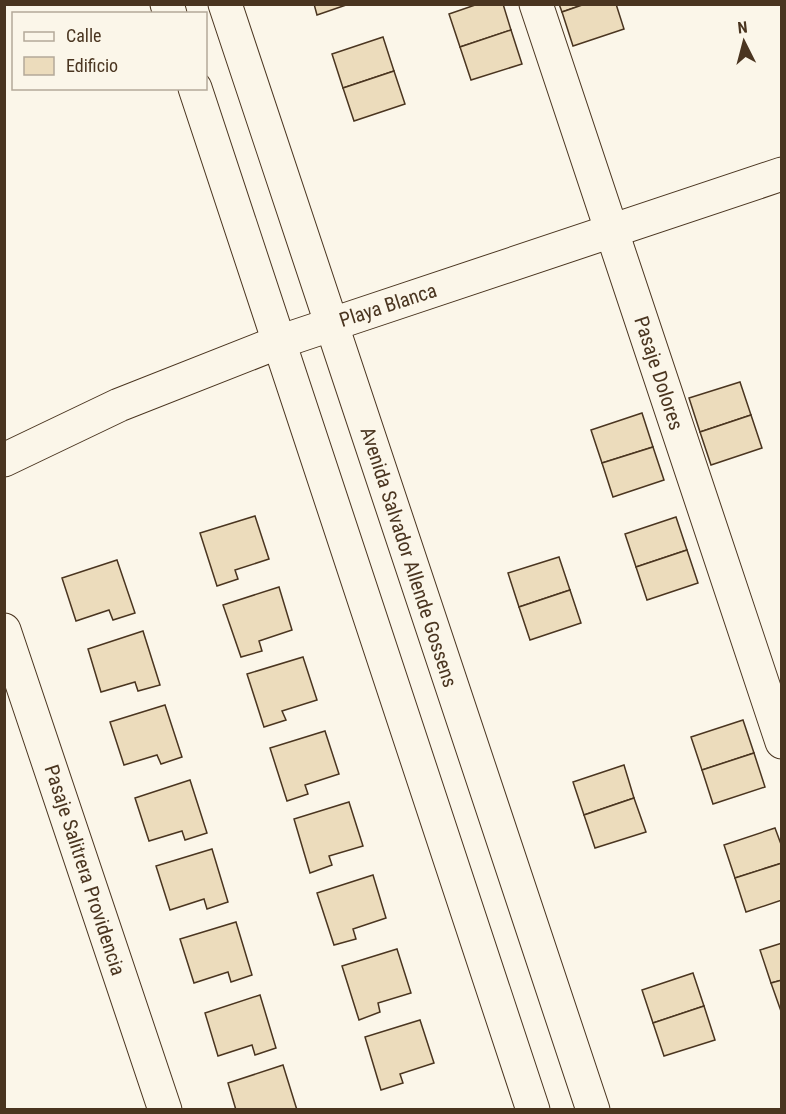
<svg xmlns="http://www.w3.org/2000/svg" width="786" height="1114" font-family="'Roboto Condensed',sans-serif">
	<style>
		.building { fill: #ecdcbc; stroke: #4a3520; stroke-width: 1.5 }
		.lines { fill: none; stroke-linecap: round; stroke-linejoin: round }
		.street-casing { stroke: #4a3520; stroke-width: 35 }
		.secondary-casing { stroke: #4a3520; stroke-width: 35 }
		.street { stroke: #fbf6e9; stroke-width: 33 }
		.secondary { stroke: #fbf6e9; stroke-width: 33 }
		.labels { text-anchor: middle; stroke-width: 4.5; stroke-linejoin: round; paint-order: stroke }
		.street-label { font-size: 20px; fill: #4a3520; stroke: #fbf6e9 }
	</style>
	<rect width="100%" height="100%" fill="#fbf6e9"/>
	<g class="building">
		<polygon points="314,4 349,4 317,15"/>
		<polygon points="478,4 503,4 511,30 460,47 449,14"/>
		<polygon points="559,4 585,4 562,12"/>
		<polygon points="585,4 616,4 624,29 573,46 562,12"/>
		<polygon points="511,30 522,64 471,80 460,47"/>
		<polygon points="383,37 394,71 343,88 332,54"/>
		<polygon points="394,71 405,104 354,121 343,88"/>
		<polygon points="740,382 751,415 700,432 689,398"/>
		<polygon points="642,413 653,447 602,463 591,430"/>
		<polygon points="751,415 762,448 711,465 700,432"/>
		<polygon points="653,447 664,480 613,497 602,463"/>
		<polygon points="255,516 269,559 235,570 238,579 217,586 200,533"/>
		<polygon points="676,517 687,550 636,567 625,534"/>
		<polygon points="687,550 698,583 647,600 636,567"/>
		<polygon points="559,557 570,590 519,607 508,573"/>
		<polygon points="117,560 135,613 113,620 109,610 76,621 62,578"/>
		<polygon points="279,587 292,630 259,641 262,651 241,657 223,605"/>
		<polygon points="570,590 581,623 530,640 519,607"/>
		<polygon points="143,631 160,685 138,691 135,682 101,692 88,649"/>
		<polygon points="303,657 317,700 282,711 286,720 264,727 247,674"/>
		<polygon points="165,705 182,757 161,764 157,755 124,765 110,722"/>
		<polygon points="743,720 754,753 702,770 691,737"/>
		<polygon points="325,731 339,774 305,785 308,794 287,801 270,748"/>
		<polygon points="754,753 765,787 713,804 702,770"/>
		<polygon points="624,765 634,798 584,815 573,782"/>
		<polygon points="190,780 207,833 185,840 182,831 149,841 135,798"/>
		<polygon points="634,798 646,832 595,848 584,815"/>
		<polygon points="349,802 363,846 329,856 332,865 310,873 294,819"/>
		<polygon points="775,828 782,847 782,863 735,878 724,845"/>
		<polygon points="212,849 228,902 207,909 204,899 170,910 156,866"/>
		<polygon points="782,863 782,900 746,912 735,878"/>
		<polygon points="373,875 386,918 353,929 356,939 334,945 317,893"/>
		<polygon points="236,922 252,975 231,982 228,972 194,983 180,939"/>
		<polygon points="782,943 782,980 771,983 760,950"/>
		<polygon points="397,949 411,993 378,1003 380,1012 359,1020 342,966"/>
		<polygon points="693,973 704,1006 653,1023 642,990"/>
		<polygon points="782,980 782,1014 771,983"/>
		<polygon points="260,995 276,1048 255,1055 252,1045 218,1056 205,1013"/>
		<polygon points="704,1006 715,1040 664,1056 653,1023"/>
		<polygon points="420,1020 434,1063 400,1074 403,1083 381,1090 365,1037"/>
		<polygon points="283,1065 297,1110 236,1110 228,1083"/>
	</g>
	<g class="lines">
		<defs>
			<g id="street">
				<polyline points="536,4 782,742"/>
				<polyline points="4,460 119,405 279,342"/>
				<polyline points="4,630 165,1110"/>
			</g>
			<g id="secondary">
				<polyline points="167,4 170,14"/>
				<polyline points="225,4 593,1110"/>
				<polyline points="195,88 533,1110"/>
				<polyline points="279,342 782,174"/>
			</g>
		</defs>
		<use href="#street" class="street-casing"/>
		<use href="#secondary" class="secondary-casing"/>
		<use href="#street" class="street"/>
		<use href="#secondary" class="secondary"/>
	</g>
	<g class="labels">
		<g class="street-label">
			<text transform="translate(388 305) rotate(-18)" y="7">Playa Blanca</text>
			<text transform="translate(659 373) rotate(72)" y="7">Pasaje Dolores</text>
			<text transform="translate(409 557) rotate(72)" y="7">Avenida Salvador Allende Gossens</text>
			<text transform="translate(85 870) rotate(72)" y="7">Pasaje Salitrera Providencia</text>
		</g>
	</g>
	<rect width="786" height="1114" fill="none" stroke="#4a3520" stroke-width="12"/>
	<rect x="12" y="12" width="195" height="78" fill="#fbf6e9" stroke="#b4a999" stroke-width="1.5"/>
	<rect x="24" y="32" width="30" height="9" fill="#fbf6e9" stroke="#b4a999" stroke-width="1.5"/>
	<text x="66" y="42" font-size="18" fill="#4a3520">Calle</text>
	<rect x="24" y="57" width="30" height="18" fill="#ecdcbc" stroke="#b4a999" stroke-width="1.5"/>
	<text x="66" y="72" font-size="18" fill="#4a3520">Edificio</text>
	<g transform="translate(744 42) rotate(354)" stroke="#fbf6e9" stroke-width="4.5" paint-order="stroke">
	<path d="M0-4.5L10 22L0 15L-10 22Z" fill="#4a3520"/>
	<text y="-9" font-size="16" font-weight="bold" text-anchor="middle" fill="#4a3520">N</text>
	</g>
</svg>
